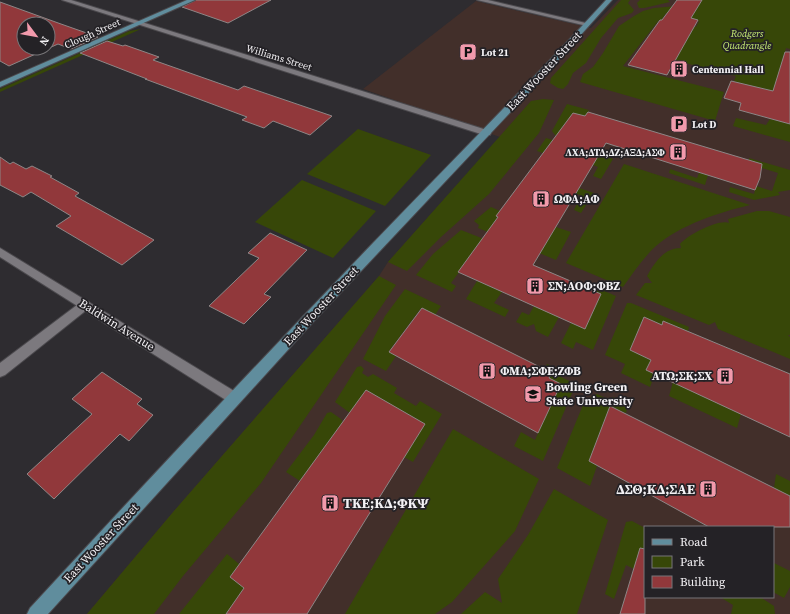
<svg xmlns="http://www.w3.org/2000/svg" width="790" height="614" font-family="'Source Serif 4',serif">
	<style>
		.education { fill: #422f2a; fill-rule: evenodd }
		.green { fill: #374708 }
		.building { fill: #91383b; stroke: #8d8686; fill-rule: evenodd }
		.lines { fill: none; stroke-linecap: round; stroke-linejoin: round }
		.lane-casing { stroke: #4b494d; stroke-width: 2 }
		.street-casing { stroke: #4b494d; stroke-width: 2 }
		.secondary-casing { stroke: #4b494d; stroke-width: 2 }
		.lane { fill: #7c797e; fill-rule: evenodd }
		.street { fill: #7c797e; fill-rule: evenodd }
		.secondary { fill: #608d9d; fill-rule: evenodd }
		.labels { text-anchor: middle; stroke-width: 3.5; stroke-linejoin: round; paint-order: stroke }
		.far-street-label { font-size: 10px; fill: #f3f1f4; stroke: #242226 }
		.far-park-label { font-size: 10px; font-style: italic; fill: #c6eb74; stroke: #242226 }
		.far-poi-label { font-size: 10px; font-weight: bold; fill: #f3f1f4; stroke: #242226; text-anchor: start }
		.street-label { font-size: 12px; fill: #f3f1f4; stroke: #242226 }
		.poi-label { font-size: 12px; font-weight: bold; fill: #f3f1f4; stroke: #242226; text-anchor: start }
		.near-poi-label { font-size: 14px; font-weight: bold; fill: #f3f1f4; stroke: #242226; text-anchor: end }
	</style>
	<rect width="100%" height="100%" fill="#2e2c30"/>
	<path class="education" d="M618,0h172v614h-703l87,-103 205,-235 9,-14 112,-125 -137,-48 113,-88 115,27zM645,527h128v70h-128z"/>
	<g class="green">
		<polygon points="621,0 630,0 628,3 634,10 632,13 618,18 601,38 586,63 573,73 568,84 563,89 558,88 550,83 551,78"/>
		<polygon points="640,0 668,0 670,2 644,8 639,8 637,3"/>
		<polygon points="702,0 790,0 790,49 786,48 775,93 734,81 736,76 662,57 694,26 696,27 699,21 666,13 662,19 663,20 659,20 623,66 724,92 715,121 580,82 583,74 593,67 603,53 619,26 634,16 643,11 654,8 677,6 697,9"/>
		<polygon points="141,29 0,92 0,89 129,31"/>
		<polygon points="543,99 554,100 539,133 489,194 441,237 407,271 388,262 531,101"/>
		<polygon points="567,104 589,110 585,116 573,113 561,129 584,144 555,135 552,131"/>
		<polygon points="736,118 766,125 770,119 790,124 790,142 733,126"/>
		<polygon points="358,129 431,155 385,206 307,174"/>
		<polygon points="546,138 613,159 601,179 593,176 598,167 593,165 596,160 549,144 543,153 537,151"/>
		<polygon points="749,158 790,170 790,190 778,192 780,195 754,200 729,192 730,187 754,194 756,186 772,191 778,173 762,168 762,164 749,160"/>
		<path d="M624,164l126,41c-30,7 -70,20 -94,41 -13,12 -23,27 -33,41l-57,-24z"/>
		<polygon points="670,169 697,178 699,173 708,175 705,185 669,173"/>
		<polygon points="302,180 376,211 333,258 255,222"/>
		<polygon points="579,188 594,193 581,213 574,210 581,195 576,194"/>
		<polygon points="491,207 500,211 496,216 505,220 556,227 571,232 556,260 478,228 479,225 474,221"/>
		<path d="M757,211h12l21,6v118h-2l2,2v22l-72,-30 -3,-7 -6,3 -73,-30 9,-12h7l-5,-7c8,-14 17,-28 34,-28l-1,-4c8,-9 38,-25 49,-21l-1,-4z"/>
		<polygon points="461,230 484,239 451,283 456,286 452,292 416,275 433,254"/>
		<polygon points="379,276 396,285 261,483 183,576 154,614 87,614 174,511"/>
		<polygon points="477,281 502,292 494,303 509,310 505,317 466,299"/>
		<polygon points="595,287 616,296 593,350 576,342 573,349 561,343 571,323 585,329 601,294 593,291"/>
		<polygon points="405,289 441,306 435,315 421,308 389,351 396,356 386,371 363,359 385,316"/>
		<polygon points="627,303 631,303 689,327 688,331 664,321 662,325 644,317 631,350 651,360 647,370 655,374 650,387 621,373 625,364 605,355"/>
		<polygon points="534,306 559,317 548,337 536,331 534,324 527,327 516,322 522,312 529,315"/>
		<polygon points="547,364 563,371 561,377 576,384 543,461 514,446 521,432 535,440 560,384 549,378 552,373 545,369"/>
		<polygon points="361,366 364,369 362,373 368,377 373,374 397,388 394,393 416,406 420,401 442,414 413,462 404,457 350,413 335,402 357,367"/>
		<polygon points="673,382 741,414 737,428 669,396"/>
		<polygon points="597,394 611,401 613,397 628,405 626,413 610,406 589,461 597,466 590,486 557,468 585,400"/>
		<polygon points="331,412 341,419 343,423 300,481 286,472 314,435 327,413"/>
		<polygon points="453,429 539,479 515,531 452,602 435,614 345,614"/>
		<polygon points="776,474 790,481 790,496 774,488"/>
		<polygon points="554,489 608,520 577,614 461,614 485,592 502,603 498,579 528,535"/>
		<polygon points="632,521 645,528 645,554 639,551 634,569 626,565 614,599 605,594 626,522"/>
		<polygon points="227,554 239,564 244,588 226,614 179,614"/>
		<polygon points="774,563 790,571 790,587 784,598 773,592"/>
		<polygon points="720,597 760,597 774,606 775,614 731,614 733,605"/>
	</g>
	<g class="building">
		<polygon points="196,0 271,0 228,23 182,7"/>
		<polygon points="677,0 702,0 691,18 698,20 667,75 628,65 660,20 662,20"/>
		<path d="M0,2l61,22 37,13 -27,12 -13,-5 -49,22 -9,-5zM24,24h24v24h-24z"/>
		<polygon points="107,41 123,46 125,45 159,57 153,60 238,90 244,86 332,116 310,135 273,121 264,128 242,120 247,117 145,79 147,79 80,53"/>
		<polygon points="785,52 790,52 790,124 739,110 741,103 724,98 731,81 773,91"/>
		<polygon points="588,112 762,164 760,178 755,190 606,143 533,265 601,294 585,329 458,272 498,217 496,216 573,113 585,116"/>
		<polygon points="0,157 10,164 13,162 26,169 32,166 52,176 50,177 79,193 75,196 154,240 122,265 56,226 71,216 31,192 23,197 0,185"/>
		<polygon points="270,233 307,250 264,294 271,297 244,324 209,306 259,258 248,253"/>
		<polygon points="422,308 552,373 549,378 561,384 538,433 389,352"/>
		<polygon points="644,317 662,325 663,321 790,374 790,437 646,370 651,360 630,350"/>
		<polygon points="102,372 142,399 137,404 153,415 129,441 120,434 54,499 27,474 92,414 72,399"/>
		<polygon points="366,390 425,424 307,614 226,614 244,588 230,577"/>
		<polygon points="610,406 790,496 790,527 709,527 589,461"/>
		<polygon points="640,548 645,549 645,614 620,614"/>
	</g>
	<g class="lines">
		<defs>
			<polygon id="lane" points="85,300 89,302 91,305 89,308 5,375 0,377 0,363 81,302"/>
			<g id="street">
				<polygon points="62,0 71,0 490,131 491,133 490,135 484,135"/>
				<polygon points="477,0 488,0 590,24 587,26"/>
				<polygon points="0,248 239,394 241,398 239,402 234,404 229,402 0,257"/>
			</g>
			<g id="secondary">
				<polygon points="187,0 195,0 0,87 0,82"/>
				<path d="M606,0h6l-76,85 -221,235 -267,294h-21l3,-6c113,-123 227,-244 343,-365 78,-81 157,-160 233,-243z"/>
			</g>
		</defs>
		<use href="#lane" class="lane-casing"/>
		<use href="#street" class="street-casing"/>
		<use href="#secondary" class="secondary-casing"/>
		<use href="#lane" class="lane"/>
		<use href="#street" class="street"/>
		<use href="#secondary" class="secondary"/>
	</g>
	<defs>
		<symbol id="parking-square" viewBox="-11 -11 22 22"><rect x="-9" y="-9" width="18" height="18" rx="4" fill="#f29aac" stroke="#242226"/><path d="M-3.5-5.5H1a3.5 3.5 0 0 1 0 7H-1V5.5H-3.5ZM-1-3.4V-.6H.8a1.4 1.4 0 0 0 0-2.8Z" fill="#111"/></symbol>
		<symbol id="building-square" viewBox="-11 -11 22 22"><rect x="-9" y="-9" width="18" height="18" rx="4" fill="#f29aac" stroke="#242226"/><path d="M-4-6H4V6H1V3H-1V6H-4ZM-2.5-4.3h1.7v1.8h-1.7ZM.8-4.3h1.7v1.8H.8ZM-2.5-1h1.7V.8h-1.7ZM.8-1h1.7V.8H.8Z" fill="#111"/></symbol>
		<symbol id="university-square" viewBox="-11 -11 22 22"><rect x="-9" y="-9" width="18" height="18" rx="4" fill="#f29aac" stroke="#242226"/><path d="M0-5L7-2L0 1L-7-2ZM-4 1L0 2.5L4 1V4Q0 6-4 4Z" fill="#111"/></symbol>
	</defs>
	<g fill-rule="evenodd">
		<use href="#parking-square" x="458" y="42" width="20" height="20"/>
		<use href="#building-square" x="669" y="59" width="20" height="20"/>
		<use href="#parking-square" x="669" y="114" width="20" height="20"/>
		<use href="#building-square" x="668" y="142" width="20" height="20"/>
		<use href="#building-square" x="531" y="189" width="20" height="20"/>
		<use href="#building-square" x="525" y="276" width="20" height="20"/>
		<use href="#building-square" x="477" y="361" width="20" height="20"/>
		<use href="#building-square" x="715" y="366" width="20" height="20"/>
		<use href="#university-square" x="523" y="384" width="20" height="20"/>
		<use href="#building-square" x="698" y="479" width="20" height="20"/>
		<use href="#building-square" x="320" y="493" width="20" height="20"/>
	</g>
	<g class="labels">
		<g class="far-street-label">
			<text transform="translate(92 33) rotate(-24)" y="4">Clough Street</text>
			<text transform="translate(279 57) rotate(17)" y="4">Williams Street</text>
		</g>
		<g class="far-park-label">
			<text x="747" y="37">Rodgers<tspan x="747" dy="12">Quadrangle</tspan></text>
		</g>
		<g class="far-poi-label">
			<text x="481" y="56">Lot 21</text>
			<text x="692" y="73">Centennial Hall</text>
			<text x="692" y="128">Lot D</text>
			<text x="665" y="156" text-anchor="end">ΛΧΑ;ΔΤΔ;ΔΖ;ΑΞΔ;ΑΣΦ</text>
		</g>
		<g class="street-label">
			<text transform="translate(544 71) rotate(-47)" y="4">East Wooster Street</text>
			<text transform="translate(321 306) rotate(-47)" y="4">East Wooster Street</text>
			<text transform="translate(117 325) rotate(32)" y="4">Baldwin Avenue</text>
			<text transform="translate(101 543) rotate(-47)" y="4">East Wooster Street</text>
		</g>
		<g class="poi-label">
			<text x="554" y="203">ΩΦΑ;ΑΦ</text>
			<text x="548" y="290">ΣΝ;ΑΟΦ;ΦΒΖ</text>
			<text x="500" y="375">ΦΜΑ;ΣΦΕ;ΖΦΒ</text>
			<text x="712" y="380" text-anchor="end">ΑΤΩ;ΣΚ;ΣΧ</text>
			<text x="546" y="391">Bowling Green<tspan x="546" dy="14">State University</tspan></text>
		</g>
		<g class="near-poi-label">
			<text x="695" y="494">ΔΣΘ;ΚΔ;ΣΑΕ</text>
			<text x="343" y="508" text-anchor="start">ΤΚΕ;ΚΔ;ΦΚΨ</text>
		</g>
	</g>
	<rect x="644" y="526" width="130" height="72" fill="#242226" stroke="#777578"/>
	<rect x="652" y="539" width="20" height="6" fill="#608d9d" stroke="#777578"/>
	<text x="680" y="546" font-size="12" fill="#f3f1f4">Road</text>
	<rect x="652" y="556" width="20" height="12" fill="#374708" stroke="#777578"/>
	<text x="680" y="566" font-size="12" fill="#f3f1f4">Park</text>
	<rect x="652" y="576" width="20" height="12" fill="#91383b" stroke="#777578"/>
	<text x="680" y="586" font-size="12" fill="#f3f1f4">Building</text>
	<g transform="translate(36 36) rotate(122)"><circle r="19" fill="#242226" stroke="#777578"/>
	<path d="M0-3L7 15L0 10L-7 15Z" fill="#f29aac"/>
	<text y="-6" font-size="11" font-weight="bold" text-anchor="middle" fill="#f3f1f4">N</text>
	</g>
</svg>
